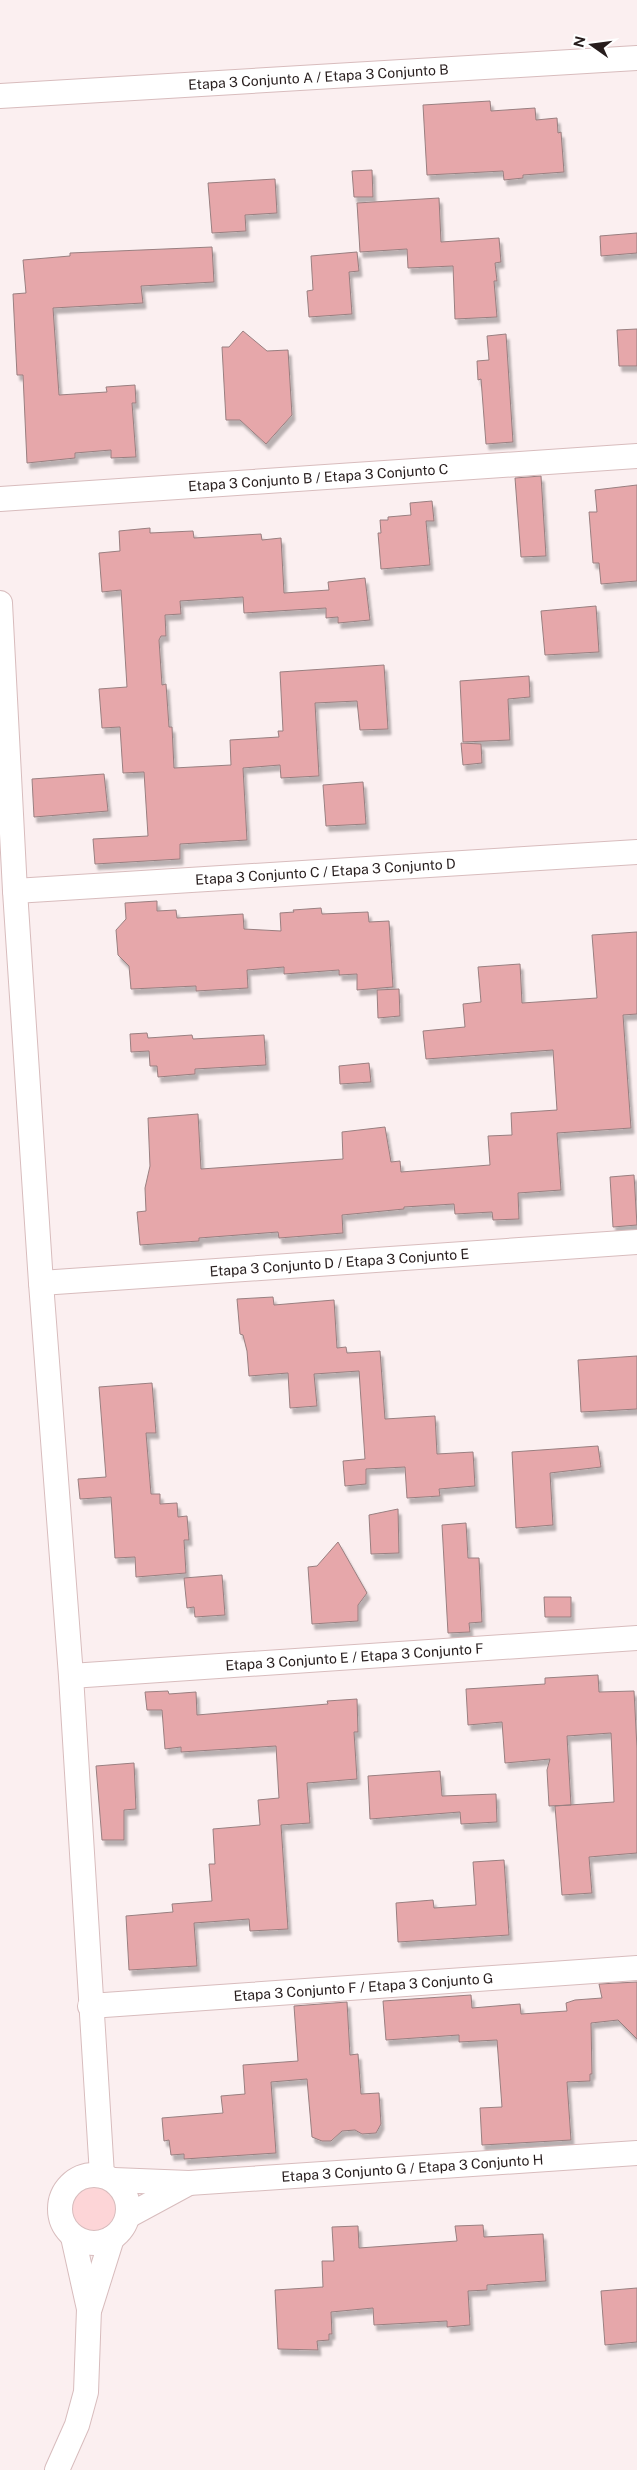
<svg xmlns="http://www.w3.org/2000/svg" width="637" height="2470" font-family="'Public Sans',sans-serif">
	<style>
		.green { fill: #fdd5d7 }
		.building { fill: #e6a7aa; stroke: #997f80; filter: url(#shadow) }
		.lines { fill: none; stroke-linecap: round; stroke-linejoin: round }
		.minor-casing { stroke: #d8bcbd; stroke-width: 26 }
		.minor { stroke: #fff; stroke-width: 24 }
		.labels { text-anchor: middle; stroke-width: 4; stroke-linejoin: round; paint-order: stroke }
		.street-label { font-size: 14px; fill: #271d1d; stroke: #fff }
	</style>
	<defs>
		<filter id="shadow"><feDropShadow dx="3" dy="5.5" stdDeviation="1" flood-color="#0004"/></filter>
	</defs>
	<rect width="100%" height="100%" fill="#fbeff0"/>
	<circle class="green" cx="92" cy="2212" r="27"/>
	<g class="building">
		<polygon points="490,101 491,111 535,108 536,120 557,118 558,133 561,132 564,172 523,175 523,178 504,180 503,171 427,175 423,105"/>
		<polygon points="372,170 373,197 354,197 352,171"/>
		<polygon points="275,179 277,213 245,215 246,231 212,233 208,183"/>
		<polygon points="439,198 441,242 499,238 501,262 495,263 497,281 494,281 497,317 455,319 453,266 408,268 407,249 360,252 357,203"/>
		<polygon points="637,233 637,253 601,256 600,236"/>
		<polygon points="212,247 214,282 141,286 143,303 53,308 59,395 107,392 106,387 135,385 136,403 132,403 136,457 111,458 111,450 75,453 75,458 27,463 23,375 17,375 13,294 26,293 23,260 70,256 70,253"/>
		<polygon points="357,252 359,271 349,272 352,314 309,317 307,291 313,290 311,256"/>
		<polygon points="637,329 637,366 619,366 617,330"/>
		<polygon points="243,331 267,351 288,350 292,415 266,444 240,420 226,420 222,347 229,347"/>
		<polygon points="506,334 513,442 486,444 481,379 478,380 477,361 489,360 487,336"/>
		<polygon points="541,476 546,556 521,557 515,478"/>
		<polygon points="637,485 637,581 601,584 599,563 593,563 589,512 597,512 595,490"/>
		<polygon points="432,501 434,521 426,521 430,565 381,569 378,533 381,533 380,520 388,520 388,517 411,515 410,503"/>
		<polygon points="150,528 150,533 193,531 194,538 261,534 262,540 281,538 284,593 329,590 328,582 365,578 370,620 338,623 338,617 326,618 326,608 244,613 243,597 180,601 181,614 165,615 166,636 161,636 159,640 162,685 166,684 169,727 172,727 174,768 231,765 230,740 279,737 278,731 283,731 280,672 384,665 388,729 360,730 357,701 315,703 319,776 281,778 280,765 243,768 247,840 180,844 180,859 95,864 93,839 148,836 144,772 123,773 120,727 102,728 99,689 127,687 121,590 102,592 99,553 120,551 119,531"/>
		<polygon points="596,606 599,652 545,655 541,611"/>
		<polygon points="529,676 530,697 508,699 510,740 463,742 460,681"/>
		<polygon points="461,743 481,744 482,763 463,765"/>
		<polygon points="104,774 108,811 34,817 32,779"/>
		<polygon points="363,782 366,824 326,826 323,785"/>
		<polygon points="157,901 157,911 176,910 177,918 243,914 244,929 281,931 280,913 294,912 293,910 321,908 322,914 368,912 369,922 389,921 393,987 357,990 357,974 339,975 339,970 284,974 284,967 247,970 248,988 196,991 196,986 131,989 129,966 118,955 116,930 126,919 125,903"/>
		<polygon points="637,932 637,1014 623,1015 631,1128 557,1133 561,1190 518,1193 519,1219 493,1220 492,1212 455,1214 454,1204 404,1207 404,1209 342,1215 343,1233 279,1238 278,1232 199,1238 199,1241 140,1245 137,1212 146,1211 145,1188 150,1166 148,1118 198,1114 201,1169 343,1159 342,1132 385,1127 391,1162 400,1161 401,1172 490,1165 488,1136 512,1135 511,1113 557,1110 553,1050 426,1059 423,1031 465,1027 463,1004 481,1002 478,967 520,964 522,1003 597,998 592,935"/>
		<polygon points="399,989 400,1016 378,1018 377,990"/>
		<polygon points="147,1033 148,1038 192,1035 193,1039 264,1035 266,1065 195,1069 195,1074 158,1077 157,1066 150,1066 149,1051 131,1052 130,1034"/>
		<polygon points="369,1063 371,1082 340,1084 339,1066"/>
		<polygon points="634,1175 637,1225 613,1227 610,1177"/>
		<polygon points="273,1297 274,1305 334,1300 337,1348 346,1347 347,1353 380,1351 385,1419 435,1416 437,1454 473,1452 475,1486 439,1489 440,1496 407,1498 405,1467 366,1469 366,1484 345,1486 343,1461 365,1459 359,1371 314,1374 317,1406 290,1408 288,1373 249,1376 247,1351 243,1335 240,1334 237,1299"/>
		<polygon points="637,1356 637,1409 581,1412 578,1360"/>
		<polygon points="152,1383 156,1433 146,1433 151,1494 160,1494 160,1504 177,1503 178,1517 187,1516 189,1540 184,1540 186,1573 136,1577 135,1557 115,1558 111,1497 80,1499 78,1479 106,1477 99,1387"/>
		<polygon points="598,1446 601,1467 550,1473 553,1525 516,1528 512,1452"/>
		<polygon points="398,1509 399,1553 371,1554 369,1515"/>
		<polygon points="466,1523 468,1558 479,1558 482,1622 469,1623 470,1632 448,1633 442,1525"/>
		<polygon points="338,1542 367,1593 358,1605 358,1621 312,1624 308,1567 317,1566"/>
		<polygon points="222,1575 225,1615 195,1617 194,1607 187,1608 184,1578"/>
		<polygon points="544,1597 571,1597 571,1617 545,1617"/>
		<polygon points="598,1675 599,1692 634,1691 637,1748 637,1853 589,1857 592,1893 562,1895 555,1806 614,1802 611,1733 567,1736 571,1805 549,1806 547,1770 550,1759 505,1763 502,1722 468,1725 466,1689 545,1684 545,1678"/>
		<polygon points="168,1691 169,1694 196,1692 197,1715 328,1704 327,1701 357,1699 358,1732 354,1732 357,1779 307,1783 310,1823 281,1825 288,1929 250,1931 249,1919 194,1923 197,1966 129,1970 126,1916 173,1912 172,1904 212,1901 209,1864 215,1864 213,1829 260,1825 258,1800 279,1798 276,1746 181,1752 181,1747 165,1749 162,1710 147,1710 145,1692"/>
		<polygon points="134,1763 136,1809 124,1810 124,1840 102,1840 96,1766"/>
		<polygon points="440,1771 442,1796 496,1794 497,1822 461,1824 460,1812 370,1819 368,1776"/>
		<polygon points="504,1860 509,1935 398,1942 396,1903 433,1900 434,1908 476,1905 473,1862"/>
		<polygon points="637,1982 637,2039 618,2020 591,2023 592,2074 590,2074 590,2081 567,2082 571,2140 482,2145 480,2108 502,2107 497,2040 459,2042 459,2035 386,2040 383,2001 471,1995 472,2008 520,2004 521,2014 567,2011 566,2003 575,2000 602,1998 599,1984"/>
		<polygon points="347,2002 350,2055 358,2054 361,2094 379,2093 381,2124 376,2133 362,2134 355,2130 342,2131 331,2141 322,2141 312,2137 307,2079 271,2082 276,2153 184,2159 184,2154 171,2155 169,2140 164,2141 162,2118 223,2113 221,2096 245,2094 243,2065 298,2061 294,2006"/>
		<polygon points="483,2225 484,2237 543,2234 546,2281 487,2285 487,2290 468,2291 470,2325 447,2327 447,2321 374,2325 373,2308 331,2312 332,2334 329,2334 329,2340 317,2341 318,2350 278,2349 275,2290 323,2287 322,2261 334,2261 332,2227 358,2226 359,2248 457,2241 455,2226"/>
		<polygon points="637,2288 637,2342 605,2345 601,2291"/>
	</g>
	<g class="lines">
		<defs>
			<g id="minor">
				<path id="s1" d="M0,96l637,-38"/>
				<path id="s2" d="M0,499l637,-43"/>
				<polyline points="0,603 15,891 41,1283 71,1676 102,2175"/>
				<path id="s3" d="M15,891l622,-39"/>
				<path id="s4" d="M41,1283l596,-41"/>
				<path id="s5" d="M71,1676l566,-38"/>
				<path id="s6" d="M90,2006l547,-38"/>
				<circle cx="94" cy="2209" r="34"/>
				<path id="s7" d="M114,2180l75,3 448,-30"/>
				<polyline points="128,2216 189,2183"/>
				<polyline points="90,2308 112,2238"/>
				<polyline points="57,2470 77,2425 86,2392 89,2309 73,2237"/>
			</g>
		</defs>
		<use href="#minor" class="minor-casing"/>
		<use href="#minor" class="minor"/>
	</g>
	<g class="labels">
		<g class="street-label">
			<text dy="5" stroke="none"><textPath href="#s1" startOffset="319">Etapa 3 Conjunto A / Etapa 3 Conjunto B</textPath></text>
			<text dy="5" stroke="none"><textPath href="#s2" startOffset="319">Etapa 3 Conjunto B / Etapa 3 Conjunto C</textPath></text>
			<text dy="5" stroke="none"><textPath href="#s3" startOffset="311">Etapa 3 Conjunto C / Etapa 3 Conjunto D</textPath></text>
			<text dy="5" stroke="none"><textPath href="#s4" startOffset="299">Etapa 3 Conjunto D / Etapa 3 Conjunto E</textPath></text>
			<text dy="5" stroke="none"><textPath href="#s5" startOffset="284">Etapa 3 Conjunto E / Etapa 3 Conjunto F</textPath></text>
			<text dy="5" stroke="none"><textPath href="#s6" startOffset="274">Etapa 3 Conjunto F / Etapa 3 Conjunto G</textPath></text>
			<text dy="5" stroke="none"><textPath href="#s7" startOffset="299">Etapa 3 Conjunto G / Etapa 3 Conjunto H</textPath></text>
		</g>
	</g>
	<g transform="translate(592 45) rotate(284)" stroke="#ffffff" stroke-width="4" paint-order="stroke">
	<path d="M0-4L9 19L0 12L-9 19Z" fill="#271d1d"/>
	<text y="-8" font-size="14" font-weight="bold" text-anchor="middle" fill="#271d1d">N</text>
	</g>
</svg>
